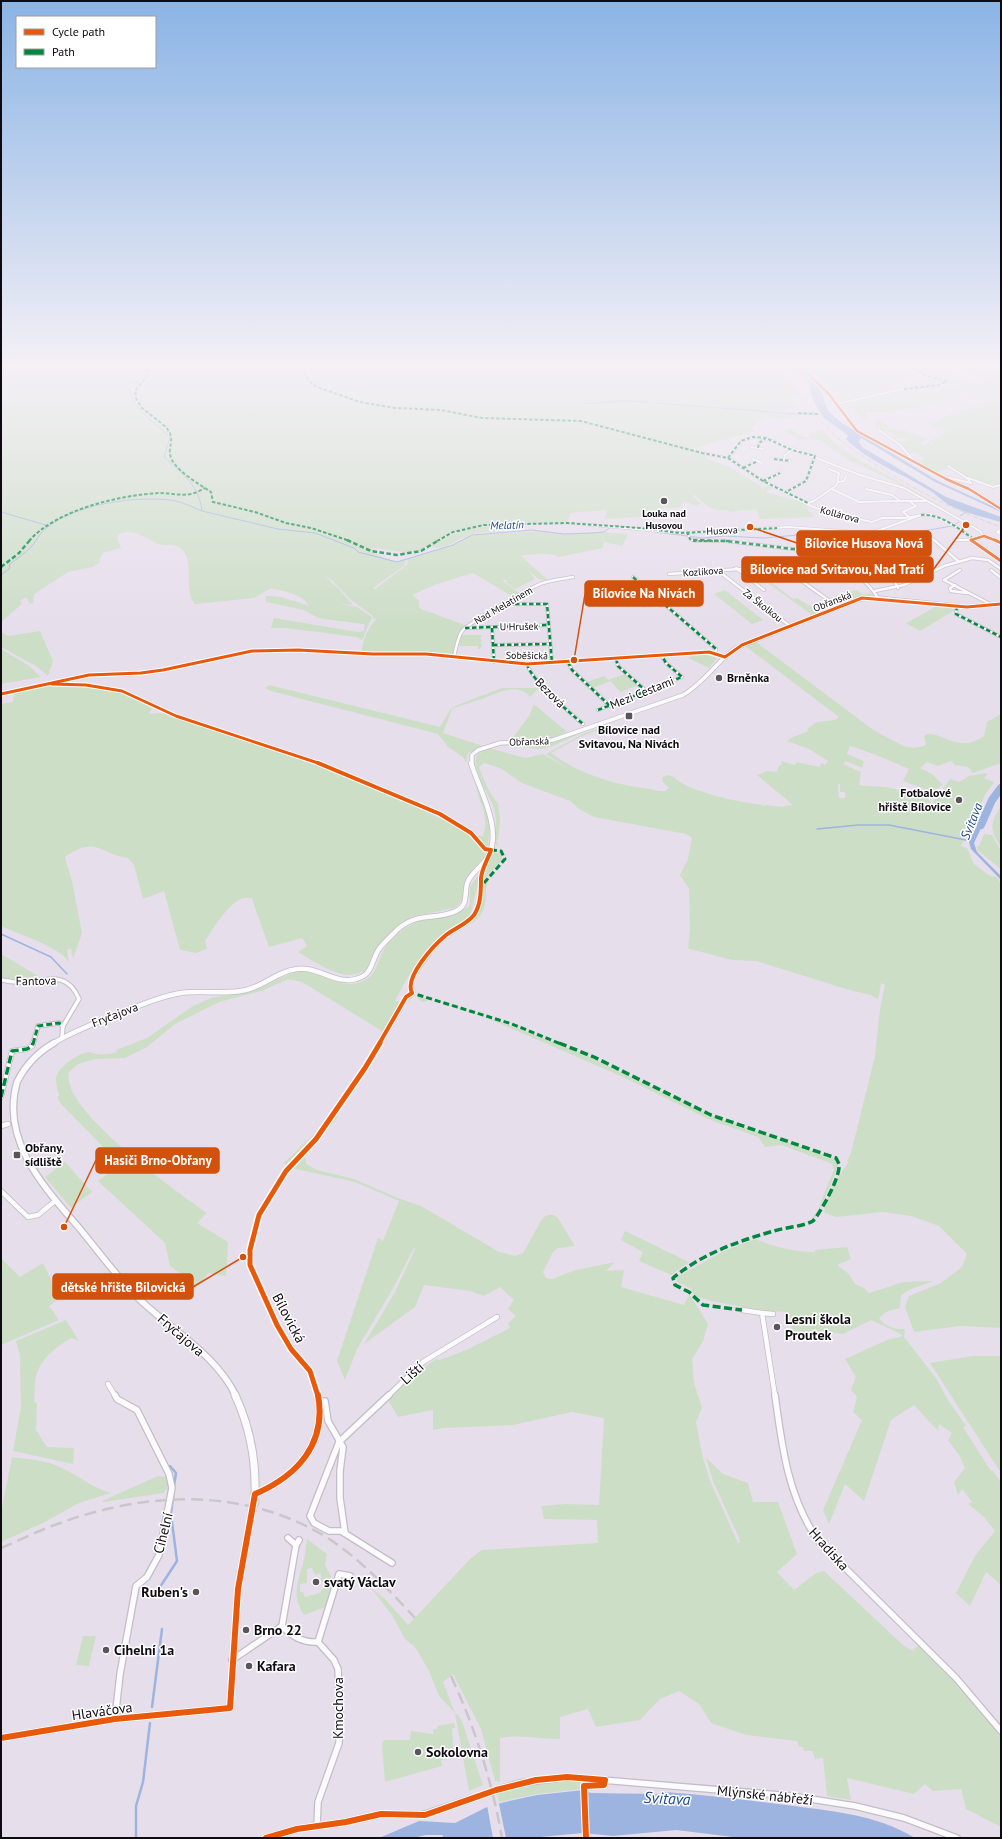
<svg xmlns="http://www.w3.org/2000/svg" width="1002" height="1839" font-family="'PT Sans',sans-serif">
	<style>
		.green { fill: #cddec7; fill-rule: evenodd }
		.water { fill: #9eb4e0 }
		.pier { fill: #e7deeb }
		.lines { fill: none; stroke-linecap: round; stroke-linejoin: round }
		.stream-far2 { stroke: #9eb4e0; stroke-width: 1 }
		.stream-far1 { stroke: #9eb4e0; stroke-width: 1.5 }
		.stream { stroke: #9eb4e0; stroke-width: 2.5 }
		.river { stroke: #9eb4e0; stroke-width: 8 }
		.street-tunnel { stroke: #c7beca; stroke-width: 5.5; stroke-dasharray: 5.5 2.5; stroke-linecap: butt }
		.secondary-tunnel { stroke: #c7beca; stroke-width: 7; stroke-dasharray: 7 3.5; stroke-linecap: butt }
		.street-far4-casing { stroke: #c4bdc7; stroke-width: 3 }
		.street-far3-casing { stroke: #c4bdc7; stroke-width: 4 }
		.street-far2-casing { stroke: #c4bdc7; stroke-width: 5.5 }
		.street-far1-casing { stroke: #c4bdc7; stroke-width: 6 }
		.street-casing { stroke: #c4bdc7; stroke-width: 8 }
		.secondary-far4-casing { stroke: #c4bdc7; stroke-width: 4 }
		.secondary-far3-casing { stroke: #c4bdc7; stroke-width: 5 }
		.secondary-far2-casing { stroke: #c4bdc7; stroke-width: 6 }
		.secondary-far1-casing { stroke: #c4bdc7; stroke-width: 8 }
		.secondary-casing { stroke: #c4bdc7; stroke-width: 9 }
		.street-far4 { stroke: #fbfafc; stroke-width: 2 }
		.street-far3 { stroke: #fbfafc; stroke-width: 2.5 }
		.street-far2 { stroke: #fbfafc; stroke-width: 3.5 }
		.street-far1 { stroke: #fbfafc; stroke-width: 4.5 }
		.street { stroke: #fbfafc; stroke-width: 5.5 }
		.secondary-far4 { stroke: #fbfafc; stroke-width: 3 }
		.secondary-far3 { stroke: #fbfafc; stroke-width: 3.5 }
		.secondary-far2 { stroke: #fbfafc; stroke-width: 4.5 }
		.secondary-far1 { stroke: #fbfafc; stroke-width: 5.5 }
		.secondary { stroke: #fbfafc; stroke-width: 7 }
		.rail-far1 { stroke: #cac7cb; stroke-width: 1; stroke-dasharray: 5 2.5; stroke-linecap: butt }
		.rail { stroke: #cac7cb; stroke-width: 2.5; stroke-dasharray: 12 6; stroke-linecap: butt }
		.quiet-far3 { stroke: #00873e; stroke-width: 2; stroke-dasharray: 3.5 2; stroke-linecap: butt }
		.quiet-far2 { stroke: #00873e; stroke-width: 2.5; stroke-dasharray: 4.5 2.5; stroke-linecap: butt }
		.quiet-far1 { stroke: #00873e; stroke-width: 3; stroke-dasharray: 6 3; stroke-linecap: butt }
		.quiet { stroke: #00873e; stroke-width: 3.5; stroke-dasharray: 8 3.5; stroke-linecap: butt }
		.cycleway-far4-casing { stroke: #fff; stroke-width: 4 }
		.cycleway-far3-casing { stroke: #fff; stroke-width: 5 }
		.cycleway-far2-casing { stroke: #fff; stroke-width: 6 }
		.cycleway-far1-casing { stroke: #fff; stroke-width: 8 }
		.cycleway-casing { stroke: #fff; stroke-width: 8 }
		.cycleway-far4 { stroke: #e8590c; stroke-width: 2.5 }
		.cycleway-far3 { stroke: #e8590c; stroke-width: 3 }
		.cycleway-far2 { stroke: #e8590c; stroke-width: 4 }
		.cycleway-far1 { stroke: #e8590c; stroke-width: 5 }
		.cycleway { stroke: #e8590c; stroke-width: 6 }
		.poi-dot { fill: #5b545d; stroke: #fff; stroke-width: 1.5 }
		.labels { text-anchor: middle; stroke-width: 3; stroke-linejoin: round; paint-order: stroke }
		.far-poi-label { font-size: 10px; font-weight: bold; fill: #0f0911; stroke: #fff }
		.far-street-label { font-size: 10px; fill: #0f0911; stroke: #fff }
		.far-water-label { font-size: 11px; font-style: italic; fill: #1d498d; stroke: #fff }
		.poi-label { font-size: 12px; font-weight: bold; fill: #0f0911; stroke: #fff; text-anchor: start }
		.street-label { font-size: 12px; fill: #0f0911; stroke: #fff }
		.water-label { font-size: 13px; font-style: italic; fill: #1d498d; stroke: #fff }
		.near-street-label { font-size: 14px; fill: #0f0911; stroke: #fff }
		.near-poi-label { font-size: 14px; font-weight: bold; fill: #0f0911; stroke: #fff; text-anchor: start }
		.near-water-label { font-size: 16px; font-style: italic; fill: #1d498d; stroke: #fff }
		.leader { fill: none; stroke: #d2510c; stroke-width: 1.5 }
		.callout-dot { fill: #d2510c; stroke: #fff; stroke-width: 1.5 }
		.callout { fill: #d2510c; stroke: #d2510c; stroke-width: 1.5 }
		.callout-label { font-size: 13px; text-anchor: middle; font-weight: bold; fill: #fff }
	</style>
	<rect width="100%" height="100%" fill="#e7deeb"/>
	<g class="green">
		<path d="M1,364h770l15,14 14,17h-11l6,13 -9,1v2l-16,-1v2l28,4 -16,3 -17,-2 -15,11 6,3 -64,18 15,4 -2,2 3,4 19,7 33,19 3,5v-2l6,-2 4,2 -7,4 42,12 1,2 -2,3 8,8 -56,2 -2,-10 -27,3 -3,-2c-19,1 -19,-4 -32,-15l-3,1 9,7 -4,3 -14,-5 -3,6c-9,3 -17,-3 -24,5l1,4 -52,3 2,-9 -37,3 -2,9 -74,2 -29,4 -12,4 -32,18 -16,4 -3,-2 -27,-4 -4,4 26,11 9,-4 -1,6 -32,23 2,1 32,-24 1,-6 46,-14 13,-8 7,-2 64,-4 26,3 38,-2 26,2 -6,12 -18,-4 -1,6 -44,9c-8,-5 -28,-3 -38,-1l28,25 -10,-2 -10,-8 6,8 -20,10 -9,-7 1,-2h-5l17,13 -4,5 -42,-25 -36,11 -25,11 7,6v7l48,18 -6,4 -8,24c-29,-5 -65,6 -91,-3 0,-10 7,-26 15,-32l-4,-1v-2l-23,-17 -17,-18 -10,-6 15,13 15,17 -14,-1 18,3 15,10 -10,23 -5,-3 -71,-9h-15l3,-10 84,14 6,-1 1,-6 -2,-1 -45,-6 -14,-8 -38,-8v-6c16,0 29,5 43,10 -6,-12 -26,-15 -38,-18l-17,10 -59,6c-12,-12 1,-44 -15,-56 -8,-6 -18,0 -26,-6 -10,-6 -24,-13 -35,-8l-2,4 4,10 -19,5 -3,10 -7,4 -24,5 -34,22 -1,9 -3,1 -4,-7 -6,4 2,3 -21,18z"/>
		<polygon points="799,364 905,364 911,368 898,369 903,374 908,373 904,370 912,369 919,372 916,373 920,376 901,379 905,379 911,385 914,384 909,379 926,377 946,380 937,384 905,387 900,383 893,385 893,388 880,393 860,397 883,395 894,400 899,399 885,395 909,388 974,383 989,376 989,368 984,364 1001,364 1001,392 979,402 963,394 933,405 929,404 908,411 906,409 886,412 865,412 869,420 864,420 854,411 855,408 842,409 839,404 851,399 855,402 859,401 854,398 858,397 843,401 838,397 834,397"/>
		<polygon points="907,364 938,364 968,383 943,384 948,380 928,376 922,372 942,368 921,371"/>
		<polygon points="947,364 974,364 986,366 989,374 981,380"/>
		<path d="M1001,393v91c-14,4 -42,-9 -54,-18l2,2 -14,5 -22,-15 9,4v-2l3,-1 -11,-6h-6l-11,-12 5,1 8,-2 -3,-2 -5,1 -9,-2 5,-1h-2l-9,-5h-5l-6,-4 -3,-6 7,-1 10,6 -4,2 2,1c9,-3 31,6 39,11l-8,3 4,2 6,-2 12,6 -12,-8 10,-4 8,-6 -16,-5c12,-12 26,-14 42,-19 10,-4 19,-9 28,-14z"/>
		<path d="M790,428l7,6 12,4v-4l9,-3 4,1 1,-1c20,22 40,31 66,45 15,9 31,18 46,27l7,3 -7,-2 -35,-18 -2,-1 2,-1 -52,-24 -28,-20 -22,-1 -13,-8z"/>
		<path d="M506,525l-1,6c-12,1 -27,0 -38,5 -11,4 -25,16 -37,10 26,-15 45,-21 76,-21z"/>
		<polygon points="747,568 756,568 775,582 772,583 793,599 797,598 820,612 812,615"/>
		<polygon points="725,590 763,620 752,624 714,594"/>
		<polygon points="856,590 863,594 875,593 874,596 859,597 839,605 833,602 846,599 842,595 832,599 832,601 829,599"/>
		<polygon points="937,606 948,607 955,610 920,631 906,623"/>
		<polygon points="40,631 53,661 48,676 36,666 1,647 1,632 8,636"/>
		<polygon points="461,635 482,635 480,638 482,641 480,642 482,645 480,649 478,649 478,646 459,646"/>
		<path d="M756,642l116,87 31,17 10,2 11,-2 2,-2 -2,-8c14,-10 31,20 60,0l3,-14 14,-8v49l-28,10 -5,-6 -13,-2 -4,-4 -13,5 -11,-4 -7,6 12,6 10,10 -6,7h-5l-28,-10 6,-12c-19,-8 -38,-17 -59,-23l-3,8 17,7 -2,7 -16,-7 -3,3 18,8 -2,13 -21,-1 1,14h6v-6h-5v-8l46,3 23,5 13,-3 13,4 -3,6 -6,-2 6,7 18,-25 9,3 10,-6 17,-3 2,1 -4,4 10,4 -9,13 -24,51 6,2 7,16 16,12 7,1 4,7v444l-41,-2 -46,6 -9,-25 4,-11 32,-13 21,-16 5,-13 -28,-28 -28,-10 -28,-4 -47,5 -11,-4c-3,-13 16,-41 24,-51l-2,-1 4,-8 24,-97 5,-47 5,-24 -4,-2 -3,17 -7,-5 -22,-5 -93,-29 -24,-1 -42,-11 -2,-1 2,-19 -1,-40 -9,-14 8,-16 4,-21 -6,-4 -92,-17 -15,-8 -9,-8 -48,-18 -22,-15 -16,-5 -5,4 1,3 9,21 9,13 2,17 -2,19h-2l3,7 -5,-5c0,-7 3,-19 1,-30 -3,-16 -27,-43 -17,-58l11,-6 37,10 17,-4 29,17 -26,-17 35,-19 25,-10 -2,3 -24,9 -29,16c28,21 64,32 99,36 5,1 10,3 15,2l4,-3 -6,-6 -1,-5 7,-2c6,2 10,7 16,10 22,10 53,17 78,20v2l2,-2 18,2 1,-1 9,-1 -36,-30 11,-4 9,1 2,-6 3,-2 -1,-3 14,4 1,-3 24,5 1,-4 4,2 3,-4 -19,-12 -22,-8 6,-4 16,-6 -2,-2 10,-7 18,-2 4,-3 -94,-71z"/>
		<polygon points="1,649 28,665 41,677 1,684"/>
		<polygon points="706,655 717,658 709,668 688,658 692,656"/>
		<polygon points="625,674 638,685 621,692 610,681 593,688 587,682 604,676 608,680"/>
		<path d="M48,685c11,0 21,1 32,2 29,2 50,5 72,21l-3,6 10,-1 7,1 193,66 95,45c9,5 31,21 31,31 -6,7 -13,14 -18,23 -6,11 0,21 -13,29l-43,9 -25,19 -12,18 -7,17c-6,1 -13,4 -19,4 -15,-1 -37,-15 -50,-23l9,-6 -5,-8 -33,9 -17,-48c-17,-9 -38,29 -47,42l2,8 -11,4 -16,-3 -16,-59 -21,8 -9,-34 -6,-7c-30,-4 -31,-23 -63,-1l7,24 10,52 -9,26 -2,-11 -4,2 2,12c-11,-16 -49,-27 -68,-36v-222l12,-2 1,-7 4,-3z"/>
		<path d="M269,685l171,42 10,-17 5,-4 47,-18h37l-9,9c-12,-16 -34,-3 -48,2 -10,3 -20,6 -30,10l-9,24 40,13 -15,7 -2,10 -3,-6 -15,-10 -10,-13 -167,-43 -6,-3z"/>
		<polygon points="534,704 567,732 550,739 511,740 529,716"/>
		<polygon points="586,731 553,746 541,749 500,745 552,742 576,732"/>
		<path d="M475,779l12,31 3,10 -2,28 -3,-2 -10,-10h8c8,-20 -7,-37 -8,-57z"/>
		<path d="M1001,806v41c-12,-18 -11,-24 0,-41z"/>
		<polygon points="984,834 992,835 1001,851 1001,869 978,851 977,846 979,846"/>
		<path d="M493,852l8,2 2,5 -20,21h-4l-9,36c-7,7 -16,10 -24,15 -23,18 -38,45 -51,70l6,1 -39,68 -50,72 -23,25 -5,-4 37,-36 56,-82 5,-14 -80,-49 -14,-3 -26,12 -43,11 -44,22 -28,23 -22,11 -30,1 -17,5 -9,8c-10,37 110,121 138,141l-10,10 31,19 -2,34 -17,-3 -14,15 -11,-12 -14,-10 -5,-23 -67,-62 22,-17 -59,-60 -4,-7 2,-1c-1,-5 -3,-11 -3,-16 0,-12 21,-26 32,-28 3,0 5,2 9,2 7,1 15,0 20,-2l-1,-2 31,-12 46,-32 18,-8 40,-7 46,-20c18,-5 38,18 61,12 18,-5 18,-18 25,-32 3,-7 10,-13 16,-18 23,-20 45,-11 70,-27 2,-7 -1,-14 2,-21l18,-23z"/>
		<path d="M492,874c-11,15 -2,27 -11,40 -8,12 -22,13 -32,22 -12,11 -22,25 -31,38 5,-14 23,-35 35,-43 9,-6 18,-8 25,-18 8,-13 -1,-25 14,-39z"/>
		<polygon points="1,954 38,976 23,979 1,978"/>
		<path d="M415,996l-12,9 -22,40 -41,62 -4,13 -31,35 1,9 11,6 37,9 44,19 23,8 78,46 16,4 8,-3 19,-34c4,-5 11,-6 16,-1l17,28 -17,2 -5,4 -10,20 3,6 6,1 24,-9 39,-8 -9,9 18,-1 -3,17 63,18 5,-10 3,3 16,26 -5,17 -11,18 2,24 8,25 -6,14 7,36 7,23 28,62h2l-1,-5 -26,-57 -7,-23 17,16 25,9 5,19h25l19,52 -20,18 17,18 22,-17 8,-2 80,75 9,5 5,-6 37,36 46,55v91l-35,-18 -5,-20 -28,2 -8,-7 -11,10 -67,-16 4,22 -24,-4 -4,-38 -8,1 -3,-8h-8l-1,-4h-4l-2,-6 -51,-6 -35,-12 -12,-19 -20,-13 -19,8 -20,21 -44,7 -8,-18 -28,8v22c-20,0 -41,-5 -60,-1v44l-5,-1 -14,-52 -28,-55 -10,8 12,31 4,3 4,8 20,61 -14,6 -14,-78 -16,-17 -10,-25 -14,-24 -10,-8 -13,-24 -21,-27 14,11 23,26 63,-67 11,-8 116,-7 -1,-23 -53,-1 -3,-13 25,-2 33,1 5,-87 -32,-6 -59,13 -69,3 -11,2v-20l-35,7 -10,-17 26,-25 22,-16 4,1 26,-10 44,-22 -2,-5 8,-7 -8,-7 6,-9 -14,-13 -16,9 -14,-5 -46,-6 -9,22 -51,37 31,-52 20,-43 -1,-1 -23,44 -34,57 -12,31 -8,-19 41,-123 5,3 16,-40 -44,-19 -63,-14 25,-28 52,-76 33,-59 5,-6z"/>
		<path d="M418,996l43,12 67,24 59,24 124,59 122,43 5,8c-4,9 -19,49 -24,53l-2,-2 6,-6 7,-20 9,-21 -2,-6 -50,-19 -17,2 -7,-10 -50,-18 -85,-42 -136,-59 -57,-19 -6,3 -5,-2z"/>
		<polygon points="65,1162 92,1192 71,1208 45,1177"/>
		<polygon points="625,1231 689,1262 671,1275 639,1261 643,1252 621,1240"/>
		<path d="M755,1239c20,8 39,13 60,13v-2l32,-3 4,12 -14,6 12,9 6,10 9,4 5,5 34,-11 31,-1 -23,8 -10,6 -1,13 -14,4 -7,6c5,8 17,12 26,11l-1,8 32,41 12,22 18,26 -3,1 28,44 1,-1 9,12v103l-15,-13 -16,34 -14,-13 19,-37 20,-25 -11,-14 -16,-13 4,-2 -10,-13 -4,6 -4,-13 11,-14 -6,-13 -11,-15 4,-7 -13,-9 -1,7 -24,-26 -23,15 -27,81 -19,-17 -16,40 -6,-14 39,-90 -9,-8 4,-15 -6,-7 5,-13 -11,-18 42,-19 16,-4c-9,-7 -21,-10 -32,-16l-28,14 -22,-3 -28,2 -8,-21 -20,-1 -54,-10 -16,-5 -5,-8 -13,-6v-5l47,-26z"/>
		<polygon points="1,1258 20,1277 43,1263 60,1298 49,1306 59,1320 1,1345"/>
		<path d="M66,1320l13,21 -7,-3c-14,7 -30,20 -35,35 -3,9 -2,20 -3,29l3,1 -1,27 11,17 27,1 -1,16 -60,-13 8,-44 -1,-51 -4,-15z"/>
		<polygon points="972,1356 1001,1356 1001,1473 930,1363"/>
		<path d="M12,1457c12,2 25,2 37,6 22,6 40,24 62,30l-32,10 -36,20 -42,19v-29z"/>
		<polygon points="158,1476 166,1477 170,1489 165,1490 164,1493 104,1502 102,1501"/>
		<path d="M307,1539l20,15 -2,11 9,18 -8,24 -22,8c-12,-18 -7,-32 -1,-51 2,-8 3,-17 4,-25zM312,1568l3,7 6,-2v8l4,1 1,4 -7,7 -14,4 -2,-5h-3v-8l7,-1v-14z"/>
		<polygon points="83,1636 96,1636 89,1666 76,1665"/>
		<polygon points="454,1723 455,1728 452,1728 454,1758 441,1760 442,1766 385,1782 382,1745 384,1740 410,1740 411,1731 433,1734 433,1729 437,1729 437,1726"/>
		<polygon points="562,1779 582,1781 582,1789 537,1794 499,1802 497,1793 520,1786"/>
	</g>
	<g class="water">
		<path d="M788,364h5l26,22 9,25 14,12 96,58 63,29v2l-66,-30 -74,-44 -2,4 3,5 84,50 55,20v5c-17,-5 -36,-9 -52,-17 -7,-4 -13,-11 -20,-15 -28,-17 -60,-28 -83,-51l2,-3 -3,-3 -21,-15 -9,-14 -8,-23z"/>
		<polygon points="1001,785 1001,790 985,815 984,822 974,843 977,852 1001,876 1001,880 971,849 969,842 992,796"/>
		<path d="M584,1790l7,3 68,1 6,-2c41,3 81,8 121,13 44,6 90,9 129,33h-174l-65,-8 -63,6 -30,-3 -53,5h-88l1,-3h-17l-13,3h-34l40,-17 36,2 32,-16 18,-5 32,-7z"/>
	</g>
	<g class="pier">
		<polygon points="582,1789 586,1789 588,1836 584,1835"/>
		<polygon points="499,1802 499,1804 506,1838 493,1838 487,1805"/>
	</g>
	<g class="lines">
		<g class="stream-far2">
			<polyline points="656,403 719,408"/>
			<polyline points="135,404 130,393 130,388 145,377 143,365 141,364"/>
			<polyline points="584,404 623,401 647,402"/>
			<path d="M136,405l8,9 26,23 -6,20c18,16 35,28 38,54l76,18 37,4 39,15 4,4 39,10 56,-17 19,-10 60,-5 32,4 28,-1 12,-1 7,-5"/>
			<polyline points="721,408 797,414"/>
			<polyline points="800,414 814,414"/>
			<polyline points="1,512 49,526"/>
			<polyline points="960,516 968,511"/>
			<polyline points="649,531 702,538 724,536 764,538 809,534 883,538 952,526 959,522"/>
			<path d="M1,575l9,-7 -1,-3c7,-6 15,-11 21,-17 6,-6 9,-14 15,-19 30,-25 88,-33 125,-29 11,1 22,7 32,11"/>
		</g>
		<g class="stream-far1">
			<polyline points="817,829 858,825 889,825 971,841"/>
			<polyline points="1,934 51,957 67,974"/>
		</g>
		<g class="stream">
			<polyline points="170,1466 176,1473 174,1486"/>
			<polyline points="160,1587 177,1561 171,1514 173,1496"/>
			<polyline points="152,1707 162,1629"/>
			<polyline points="136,1838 136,1806 143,1782 150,1723"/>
		</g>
		<polyline class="river" points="981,825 992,800 1001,788"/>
		<polyline class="street-tunnel" points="485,1794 496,1790"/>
		<polyline class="secondary-tunnel" points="253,1512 254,1504"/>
		<defs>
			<g id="street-far4">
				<polyline points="836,404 904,389"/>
				<polyline points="879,430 900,445 914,461"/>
				<polyline points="751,447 763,449"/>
				<polyline points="758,448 759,443 766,438"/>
				<polyline points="706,454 728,458 763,481 811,506 828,512 872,522 882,518 904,518 930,514 960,529 972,538"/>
				<path d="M728,458c11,-14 14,-21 34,-21l98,38 44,13 76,43 4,5"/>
				<polyline points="753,459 762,463"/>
				<polyline points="774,459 790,461"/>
				<polyline points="784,460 785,455 792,450"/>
				<polyline points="948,466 967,478 971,483"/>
				<polyline points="743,468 758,461"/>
				<polyline points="968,478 993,487 1001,485"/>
				<polyline points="946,479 950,478 971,483"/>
				<polyline points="763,481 780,473"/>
				<polyline points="838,482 844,481 846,476"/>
				<polyline points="832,489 859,502 900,501"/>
				<polyline points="866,489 892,495 900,501 926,501"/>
				<polyline points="786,492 806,481 815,456"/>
				<polyline points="808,503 814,501 837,485 839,473 829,469"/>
				<polyline points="908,516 903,512 916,506 909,501"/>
				<polyline points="581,524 680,533 789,527 871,533 921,515"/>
				<polyline points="1001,530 997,532 1001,534"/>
				<polyline points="687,532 690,539 694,541 729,541"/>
				<polyline points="954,540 971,540"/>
				<polyline points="911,541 930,537 935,541"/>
			</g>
			<g id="street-far3">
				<polyline points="693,540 726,541 818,552 895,545 915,540"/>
				<polyline points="934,540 958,561"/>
				<polyline points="879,546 919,572 934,569"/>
				<polyline points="854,548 892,577 898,588"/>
				<path d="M820,552c22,11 45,25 58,46"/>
				<polyline points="783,565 785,569 838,607"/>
				<polyline points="736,568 764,590"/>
				<polyline points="717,570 790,626"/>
				<polyline points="991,570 1001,578"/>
				<polyline points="669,574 837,562"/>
				<polyline points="633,577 716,649 715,653"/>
				<polyline points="944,580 992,605"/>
				<polyline points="944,580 960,570"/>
				<polyline points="955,585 950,588 951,591 967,593"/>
				<polyline points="875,591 904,585 944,566 972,558 988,560 1001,569"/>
				<polyline points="508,604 547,604 552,663"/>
				<polyline points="957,606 956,614 1001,637"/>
				<polyline points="465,628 549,625"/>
				<polyline points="492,628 494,662"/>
				<polyline points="493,645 550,644"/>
				<polyline points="447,656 527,664 709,652 725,657"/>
				<path d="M454,656c2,-7 4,-21 9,-26 5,-6 71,-45 80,-47 9,-3 20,-4 30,-6"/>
				<polyline points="616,659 618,666 646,691"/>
				<polyline points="568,662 572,670 610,706"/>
				<path d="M527,664c4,16 42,48 56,60"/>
				<polyline points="598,710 682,677 666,663 662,656"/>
			</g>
			<g id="street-far2">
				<path d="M1,980c7,1 15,3 22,2 25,-1 44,-12 56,17l-16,27"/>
				<polyline points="62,1036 63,1026"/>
				<polyline points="33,1044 38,1026 59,1023 63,1026"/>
			</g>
			<g id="street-far1">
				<polyline points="1,1097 12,1051 27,1049 32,1046 33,1043"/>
				<polyline points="1,1126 8,1124"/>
				<polyline points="1,1191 28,1217 38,1215 55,1201"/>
				<polyline points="259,1215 250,1250 250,1265 282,1335 312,1375 318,1396"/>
				<polyline points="742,1310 762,1313 775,1396"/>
				<polyline points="762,1313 773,1314"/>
				<polyline points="108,1384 115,1396"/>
				<polyline points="388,1396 423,1362 497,1317"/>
			</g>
			<g id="street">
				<polyline points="115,1395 117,1399 137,1410 169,1474 172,1488 159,1555 147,1577 136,1586 120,1674 115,1719"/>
				<path d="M775,1395c7,52 13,103 44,147l137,136 45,53"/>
				<polyline points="319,1402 325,1401 328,1421 343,1447 340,1471 340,1498 345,1533"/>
				<polyline points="339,1442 389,1395"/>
				<polyline points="339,1442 310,1516 314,1523 329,1531 341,1531 392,1563"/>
				<path d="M255,1494c42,-18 72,-50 63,-99"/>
				<polyline points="288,1538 296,1545"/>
				<path d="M282,1626c10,11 21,17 36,16"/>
				<polyline points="318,1642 339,1574 350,1576"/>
				<polyline points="232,1660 282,1626 296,1545 299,1540"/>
				<polyline points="1,1738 115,1719 230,1708"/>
				<polyline points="496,1790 520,1783 567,1777 792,1796 855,1806 904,1818 957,1838"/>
				<polyline points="317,1826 318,1802 339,1743 340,1711 338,1669 334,1660 318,1642"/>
				<polyline points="266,1838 297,1829 346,1822 381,1814 422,1815 485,1794"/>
			</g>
			<g id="secondary-far4">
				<polyline points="797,364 828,393 857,431 946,479 969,489 1001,509"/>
				<polyline points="972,541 971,540 984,536 997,541"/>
			</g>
			<g id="secondary-far3">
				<polyline points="971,540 1001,561"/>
				<polyline points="995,540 1001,543"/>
				<path d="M472,764v-9l6,-5 22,-7 53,-3 130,-45c21,-12 33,-33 53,-47l123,-49 19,-1 89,9 34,-3"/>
			</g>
			<path id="secondary-far2" d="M52,1044c23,-14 46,-22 71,-32 19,-7 37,-16 58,-19 22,-3 44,2 65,-3 18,-4 32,-19 51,-21 21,-3 39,16 59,10 17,-4 15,-18 23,-30 5,-7 13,-14 19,-20 22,-18 37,-8 58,-18 14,-7 7,-18 12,-30 5,-10 16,-16 21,-26 13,-28 -10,-66 -18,-92"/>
			<path id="secondary-far1" d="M54,1043c-16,9 -29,23 -37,39 -17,59 28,106 63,147 19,23 37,48 58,69 33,32 78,56 98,98"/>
			<g id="secondary">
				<path d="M235,1395c15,32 21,64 20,99"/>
				<polyline points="254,1504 255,1502"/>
			</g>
		</defs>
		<use href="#street-far4" class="street-far4-casing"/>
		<use href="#street-far3" class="street-far3-casing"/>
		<use href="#street-far2" class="street-far2-casing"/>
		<use href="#street-far1" class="street-far1-casing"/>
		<use href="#street" class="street-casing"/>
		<use href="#secondary-far4" class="secondary-far4-casing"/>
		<use href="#secondary-far3" class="secondary-far3-casing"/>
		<use href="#secondary-far2" class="secondary-far2-casing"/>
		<use href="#secondary-far1" class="secondary-far1-casing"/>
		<use href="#secondary" class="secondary-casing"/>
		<use href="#street-far4" class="street-far4"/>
		<use href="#street-far3" class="street-far3"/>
		<use href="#street-far2" class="street-far2"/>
		<use href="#street-far1" class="street-far1"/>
		<use href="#street" class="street"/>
		<use href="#secondary-far4" class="secondary-far4"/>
		<use href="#secondary-far3" class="secondary-far3"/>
		<use href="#secondary-far2" class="secondary-far2"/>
		<use href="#secondary-far1" class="secondary-far1"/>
		<use href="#secondary" class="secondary"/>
		<path class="rail-far1" d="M773,364c22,20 36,46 57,67 11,11 25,20 39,29 41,28 85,50 132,67"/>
		<g class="rail">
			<path d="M1,1548c19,-8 39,-18 59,-25 86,-31 181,-36 263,12 36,22 64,53 92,83"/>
			<path d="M451,1676c24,52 41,105 51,162"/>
		</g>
		<g class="quiet-far3">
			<path d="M145,364l3,11 -13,16 1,7 6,10 24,19 4,6c3,8 -1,14 0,21 2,15 29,30 41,38l2,10 42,10 31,11 25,5 39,13"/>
			<polyline points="289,364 306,375 309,381 317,387 360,402 395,408 441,410 482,418 581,421 702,453 728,458 763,481 808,503"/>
			<polyline points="904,389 939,385 947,381 927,376 905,364"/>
			<polyline points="798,413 820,414"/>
			<polyline points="758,448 759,443 766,438"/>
			<polyline points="728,458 741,441 753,437 766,438 792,450 815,456 806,481 786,492"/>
			<polyline points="774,459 790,461"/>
			<polyline points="743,468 758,461"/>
			<polyline points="763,481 780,473"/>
			<path d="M921,515c18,-2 37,13 51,23"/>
			<polyline points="687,532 690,539 694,541 729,541"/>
			<path d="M29,541c27,-31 90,-46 131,-48 10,0 21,3 31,1 5,-1 10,-4 14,-6"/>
			<polyline points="437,541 453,532 484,525 567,523 640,528 680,533 777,528"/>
		</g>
		<g class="quiet-far2">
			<polyline points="347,540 371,551 397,555 421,551 439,540"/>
			<polyline points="693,540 726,541 818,552"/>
			<polyline points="1,567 19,553 30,540"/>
			<polyline points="633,577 716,649"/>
			<polyline points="508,604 547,604 552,663"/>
			<polyline points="957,606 956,614 1001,637"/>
			<polyline points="465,628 549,625"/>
			<polyline points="492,628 494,662"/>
			<polyline points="493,645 550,644"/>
			<polyline points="616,659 618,666 646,691"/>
			<polyline points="568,662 572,670 610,706"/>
			<path d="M527,664c4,16 42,48 56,60"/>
			<polyline points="598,710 682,677 666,663 662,656"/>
		</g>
		<g class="quiet-far1">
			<polyline points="484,883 505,859 501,851 491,850"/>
			<polyline points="409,994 412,993 512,1024 561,1044"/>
			<polyline points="33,1044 38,1026 59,1023 63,1026"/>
		</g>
		<g class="quiet">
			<path d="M559,1043l35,14 117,58 125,43c1,2 2,4 3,6 2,12 -18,48 -26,57 -11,6 -27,6 -39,10 -36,10 -72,23 -101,47l2,7 14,7 14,13 39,5"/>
			<polyline points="1,1097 12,1051 27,1049 32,1046 33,1043"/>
		</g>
		<defs>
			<g id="cycleway-far4">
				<polyline points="797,364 828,393 857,431 946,479 969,489 1001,509"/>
				<polyline points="972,541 971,540 984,536 997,541"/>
			</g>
			<g id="cycleway-far3">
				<polyline points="971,540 1001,561"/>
				<polyline points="995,540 1001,543"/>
				<polyline points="52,684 86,685 122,691 176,716 321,764"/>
				<polyline points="1,694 89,675 141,673 163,670 252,651 298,650 373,654 426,654 527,664 709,652 725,657 742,645 862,598 967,607 1001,604"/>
			</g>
			<path id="cycleway-far2" d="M318,763l122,51 31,19 14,16 6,1c-3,9 -10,20 -10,29 0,11 0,26 -7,36 -7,9 -19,13 -28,20 -12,10 -42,42 -34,58l-6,4 -27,47"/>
			<polyline id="cycleway-far1" points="318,1396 310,1371 291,1349 277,1325 250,1265 250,1250 259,1215 286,1171 316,1139 365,1068 380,1043"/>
			<g id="cycleway">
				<path d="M1,1738l114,-19 115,-11 8,-119 17,-95c42,-18 72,-50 63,-99"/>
				<polyline points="266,1838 297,1829 346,1822 381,1814 425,1815 496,1790 536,1780 567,1777 605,1780 604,1785 584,1786 586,1838"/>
			</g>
		</defs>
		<use href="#cycleway-far4" class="cycleway-far4-casing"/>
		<use href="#cycleway-far3" class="cycleway-far3-casing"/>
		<use href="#cycleway-far2" class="cycleway-far2-casing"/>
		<use href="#cycleway-far1" class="cycleway-far1-casing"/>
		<use href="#cycleway" class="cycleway-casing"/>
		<use href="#cycleway-far4" class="cycleway-far4"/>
		<use href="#cycleway-far3" class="cycleway-far3"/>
		<use href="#cycleway-far2" class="cycleway-far2"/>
		<use href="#cycleway-far1" class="cycleway-far1"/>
		<use href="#cycleway" class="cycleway"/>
	</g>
	<linearGradient id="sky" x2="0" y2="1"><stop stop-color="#8ab4e5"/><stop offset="0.59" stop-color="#f4f0f6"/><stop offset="1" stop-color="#f4f0f6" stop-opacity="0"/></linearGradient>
	<rect width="1002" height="622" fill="url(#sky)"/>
	<g class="poi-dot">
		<circle cx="664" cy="501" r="4"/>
		<circle cx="719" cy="678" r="4"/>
		<rect x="625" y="712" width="8" height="8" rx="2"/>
		<circle cx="959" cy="800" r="4"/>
		<rect x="13" y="1151" width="8" height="8" rx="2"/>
		<circle cx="777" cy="1327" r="4"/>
		<circle cx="316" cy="1582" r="4"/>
		<circle cx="196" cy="1592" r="4"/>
		<circle cx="246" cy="1630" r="4"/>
		<circle cx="106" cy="1650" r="4"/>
		<circle cx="249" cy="1666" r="4"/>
		<circle cx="418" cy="1752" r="4"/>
	</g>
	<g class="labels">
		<g class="far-poi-label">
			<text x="664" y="517">Louka nad<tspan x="664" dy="12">Husovou</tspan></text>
		</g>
		<g class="far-street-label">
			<text transform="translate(840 514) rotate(15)" y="4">Kollárova</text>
			<text transform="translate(722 530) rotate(-3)" y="4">Husova</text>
			<text transform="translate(703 571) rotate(-4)" y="4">Kozlíkova</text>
			<text transform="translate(832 601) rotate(-21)" y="4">Obřanská</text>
			<text transform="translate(503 605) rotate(-30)" y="4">Nad Melatínem</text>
			<text transform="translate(763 605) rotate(38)" y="4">Za Školkou</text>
			<text transform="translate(519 626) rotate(-1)" y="4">U Hrušek</text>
			<text transform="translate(527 655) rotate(1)" y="4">Soběšická</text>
			<text transform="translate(529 741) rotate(-2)" y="4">Obřanská</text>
		</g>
		<g class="far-water-label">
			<text transform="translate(507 525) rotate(-2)" y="4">Melatín</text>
		</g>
		<g class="poi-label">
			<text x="727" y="682">Brněnka</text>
			<text x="629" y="734" text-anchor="middle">Bílovice nad<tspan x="629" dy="14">Svitavou, Na Nivách</tspan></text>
			<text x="951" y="797" text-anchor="end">Fotbalové<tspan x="951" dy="14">hřiště Bílovice</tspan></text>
			<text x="25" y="1152">Obřany,<tspan x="25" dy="14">sídliště</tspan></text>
		</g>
		<g class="street-label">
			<text transform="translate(550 693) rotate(45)" y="4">Bezová</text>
			<text transform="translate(642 693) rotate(-22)" y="4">Mezi Cestami</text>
			<text transform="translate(36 981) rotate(-1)" y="4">Fantova</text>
			<text transform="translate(115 1015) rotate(-21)" y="4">Fryčajova</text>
		</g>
		<g class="water-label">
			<text transform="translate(971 821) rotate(-68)" y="5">Svitava</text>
		</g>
		<g class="near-street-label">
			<text transform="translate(289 1318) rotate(62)" y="5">Bílovická</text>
			<text transform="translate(181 1335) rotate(41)" y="5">Fryčajova</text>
			<text transform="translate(412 1373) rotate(-42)" y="5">Liští</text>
			<text transform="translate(163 1533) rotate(-76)" y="5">Cihelní</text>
			<text transform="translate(829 1549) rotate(48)" y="5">Hradiska</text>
			<text transform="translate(338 1708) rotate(-90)" y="5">Kmochova</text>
			<text transform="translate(102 1711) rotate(-8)" y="5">Hlaváčova</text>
			<text transform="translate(765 1795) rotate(6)" y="5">Mlýnské nábřeží</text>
		</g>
		<g class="near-poi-label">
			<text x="785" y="1324">Lesní škola<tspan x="785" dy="16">Proutek</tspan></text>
			<text x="324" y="1587">svatý Václav</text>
			<text x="188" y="1597" text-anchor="end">Ruben's</text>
			<text x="254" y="1635">Brno 22</text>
			<text x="114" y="1655">Cihelní 1a</text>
			<text x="257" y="1671">Kafara</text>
			<text x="426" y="1757">Sokolovna</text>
		</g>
		<g class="near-water-label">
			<text transform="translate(667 1798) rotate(3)" y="6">Svitava</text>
		</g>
	</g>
	<path class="leader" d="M750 527L797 543M966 525L933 570M574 660L585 594M64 1227L96 1160M243 1257L193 1287"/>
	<g class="callout-dot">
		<circle cx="750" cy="527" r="4"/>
		<circle cx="966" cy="525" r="4"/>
		<circle cx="574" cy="660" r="4"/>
		<circle cx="64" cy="1227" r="4"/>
		<circle cx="243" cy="1257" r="4"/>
	</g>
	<g class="callout">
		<rect x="797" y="531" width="134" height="25" rx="4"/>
		<rect x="742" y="557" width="191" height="25" rx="4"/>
		<rect x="585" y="581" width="118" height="25" rx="4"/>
		<rect x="96" y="1148" width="123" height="25" rx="4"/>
		<rect x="53" y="1274" width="140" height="25" rx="4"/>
	</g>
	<g class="callout-label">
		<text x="864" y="548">Bílovice Husova Nová</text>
		<text x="837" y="574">Bílovice nad Svitavou, Nad Tratí</text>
		<text x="644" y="598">Bílovice Na Nivách</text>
		<text x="158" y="1165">Hasiči Brno-Obřany</text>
		<text x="123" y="1292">dětské hřište Bílovická</text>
	</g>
	<rect width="1002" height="1839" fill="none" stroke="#0f0911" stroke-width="4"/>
	<rect x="16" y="16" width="140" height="52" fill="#ffffff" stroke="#9f9da0"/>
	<rect x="24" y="29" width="20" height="6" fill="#e8590c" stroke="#9f9da0"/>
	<text x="52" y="36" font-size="12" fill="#0f0911">Cycle path</text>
	<rect x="24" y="49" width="20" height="6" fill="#00873e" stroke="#9f9da0"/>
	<text x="52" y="56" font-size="12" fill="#0f0911">Path</text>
</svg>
